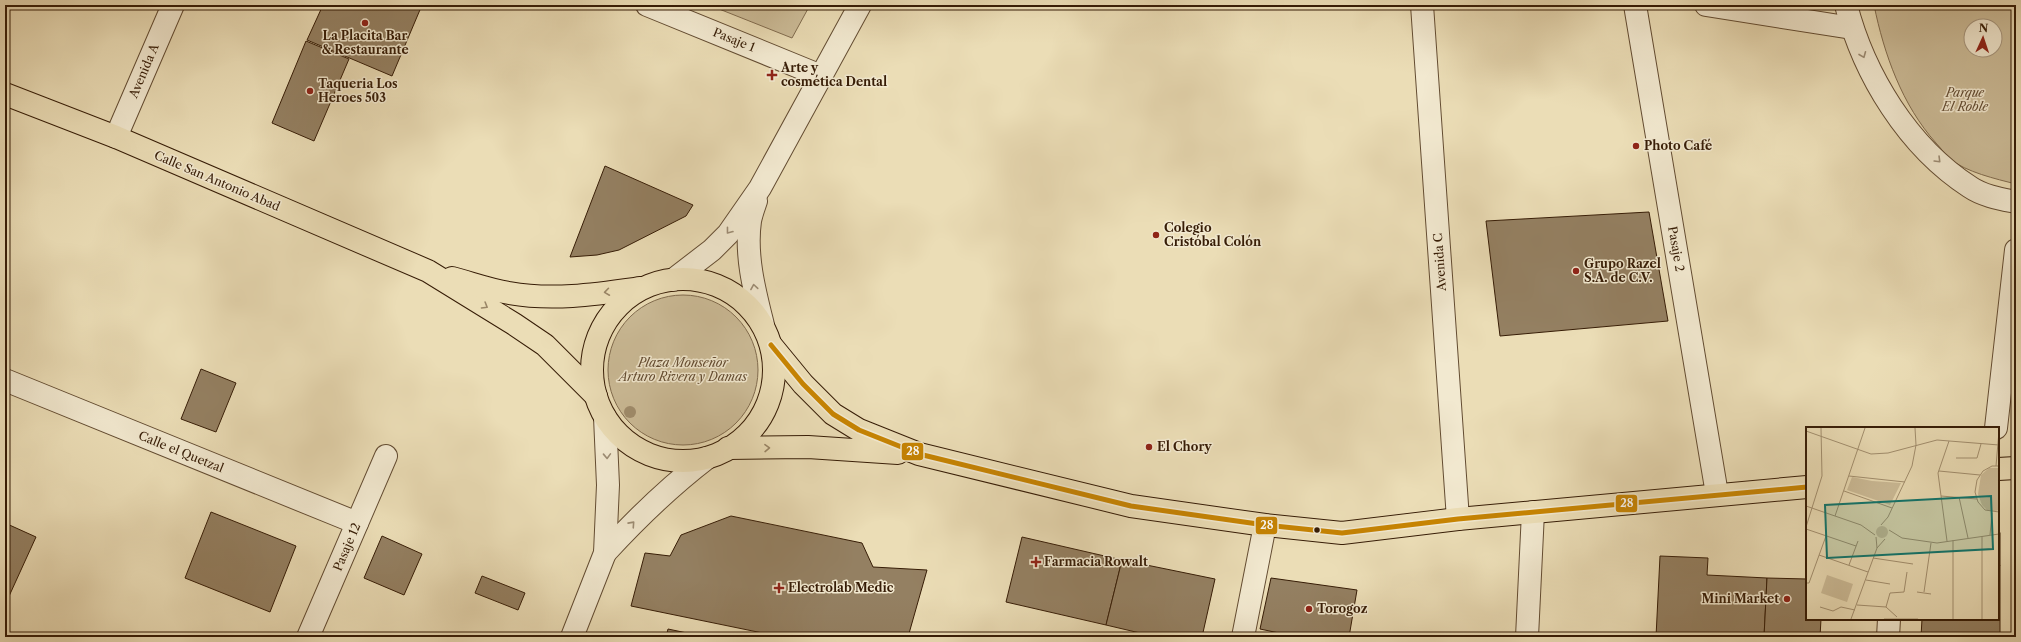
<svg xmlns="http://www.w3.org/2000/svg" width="2021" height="642" font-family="'Libre Caslon Text',serif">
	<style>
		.green { fill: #ccbc98; stroke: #816c4f; fill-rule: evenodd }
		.building { fill: #948062; stroke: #361c06 }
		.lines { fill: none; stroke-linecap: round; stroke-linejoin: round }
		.minor-casing { stroke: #634c32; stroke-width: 24 }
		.tertiary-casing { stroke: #634c32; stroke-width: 24 }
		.primary-casing { stroke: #361c06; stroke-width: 24 }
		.minor { stroke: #f2e9d0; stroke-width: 22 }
		.tertiary { stroke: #f2e9d0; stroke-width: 22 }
		.primary { stroke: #ebddb6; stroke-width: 22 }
		.bus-1-casing { stroke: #f2e9d0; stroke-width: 8 }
		.bus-1 { stroke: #c78402; stroke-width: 5 }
		.tree { fill: #a08d6d }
		.oneway { stroke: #9d8d75 }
		.oneway2 { stroke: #9a8667 }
		.poi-dot { fill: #8f2418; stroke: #f2e9d0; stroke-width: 1.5 }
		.bus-dot { fill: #361c06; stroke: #f2e9d0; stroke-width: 1.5 }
		.labels { text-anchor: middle; stroke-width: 3; stroke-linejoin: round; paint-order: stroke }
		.poi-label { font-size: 12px; font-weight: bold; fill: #361c06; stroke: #f2e9d0; text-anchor: start }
		.street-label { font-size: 12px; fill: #361c06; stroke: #f2e9d0 }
		.park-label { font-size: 12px; font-style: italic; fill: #634c32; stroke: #f2e9d0 }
		.inset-road { fill: none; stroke: #a39070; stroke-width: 1 }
		.view { fill: #0f766e; fill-opacity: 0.15; stroke: #0f766e; stroke-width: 2 }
		.inset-edge { fill: none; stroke: #361c06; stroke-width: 2 }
		.line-badge { stroke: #f2e9d0; stroke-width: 1.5 }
		.badge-label { font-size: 11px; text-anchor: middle; font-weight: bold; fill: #fff }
	</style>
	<rect width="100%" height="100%" fill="#ebddb6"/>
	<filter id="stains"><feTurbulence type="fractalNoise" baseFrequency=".005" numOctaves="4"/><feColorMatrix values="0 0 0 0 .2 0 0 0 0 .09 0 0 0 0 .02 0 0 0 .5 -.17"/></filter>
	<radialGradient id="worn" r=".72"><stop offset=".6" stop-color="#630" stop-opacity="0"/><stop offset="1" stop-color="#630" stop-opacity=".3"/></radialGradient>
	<g class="green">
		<polygon points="709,5 810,5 792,38"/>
		<path d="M1874,5h142v179c-20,-5 -50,-12 -66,-25 -5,-4 -9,-11 -14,-16 -34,-38 -52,-89 -62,-138zM1971,26h24v24h-24z"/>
		<circle cx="683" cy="370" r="75"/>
	</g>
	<g class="building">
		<polygon points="323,5 422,5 392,76 307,40"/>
		<polygon points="306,41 349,59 314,141 272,123"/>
		<polygon points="605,166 693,205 686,216 619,250 597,255 570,257"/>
		<polygon points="1649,212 1668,321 1500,336 1486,221"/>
		<polygon points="201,369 236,383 216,432 181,419"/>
		<polygon points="211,512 296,546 270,612 185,578"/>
		<polygon points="731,516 862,543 873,567 927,570 908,637 782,637 631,606 645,553 670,556 681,535"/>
		<polygon points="5,523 36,537 5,605"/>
		<rect x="1998" y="533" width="2" height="32"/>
		<polygon points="382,536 422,554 404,595 364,578"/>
		<polygon points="1022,537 1122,560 1106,625 1006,602"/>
		<polygon points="1660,556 1708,558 1707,575 1767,578 1764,637 1656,637"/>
		<polygon points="1122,560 1215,579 1202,637 1157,637 1106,625"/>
		<polygon points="1998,565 2000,565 2000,637 1921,637 1922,619 1998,619"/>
		<polygon points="482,576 525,593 518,610 475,593"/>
		<polygon points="1271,578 1357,590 1349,637 1298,637 1260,629"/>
		<polygon points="1767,578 1807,579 1807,619 1821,619 1820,637 1764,637"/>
		<polygon points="668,629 706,637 666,637"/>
	</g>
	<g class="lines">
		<defs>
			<g id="minor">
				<polyline points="647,5 821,76"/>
				<polyline points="1422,5 1458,519"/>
				<polyline points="1635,5 1717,494"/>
				<polyline points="1706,5 1852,28"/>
				<path d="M1846,5c18,70 62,142 124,182 13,9 31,12 46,15"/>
				<polyline points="116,137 173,5"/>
				<path d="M756,201c-2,6 -5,14 -6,20 -5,35 5,72 13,104"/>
				<polyline points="673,280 712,250 728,234 760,188 860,5"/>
				<polyline points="5,380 357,523"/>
				<polyline points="1996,428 2016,250"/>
				<polyline points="308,637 386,456"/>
				<polyline points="1243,637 1265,525"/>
				<polyline points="1527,637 1533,512"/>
				<polyline points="1888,637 1889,619"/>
			</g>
			<g id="tertiary">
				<path d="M605,553c33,-36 63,-65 102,-95"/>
				<polyline points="572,637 605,553 608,485 605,417"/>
			</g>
			<g id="primary">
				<polyline points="5,94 116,137 428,271 514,324 545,345 596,396"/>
				<path d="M452,278c19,5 38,12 57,15 44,8 89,1 132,-5"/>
				<circle cx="683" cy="370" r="91"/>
				<polyline points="771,345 803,384 833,414 859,430 919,454 1131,506 1265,525 1342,533 1458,519 1807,487"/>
				<polyline points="728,448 808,447 898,453"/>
				<polyline points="1998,469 2016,468"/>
			</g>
		</defs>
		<use href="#minor" class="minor-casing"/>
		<use href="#tertiary" class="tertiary-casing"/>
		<use href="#primary" class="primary-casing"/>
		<use href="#minor" class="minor"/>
		<use href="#tertiary" class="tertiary"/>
		<use href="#primary" class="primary"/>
		<defs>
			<polyline id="bus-1" points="771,345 803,384 833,414 859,430 919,454 1131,506 1265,525 1342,533 1458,519 1807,487"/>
		</defs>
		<use href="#bus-1" class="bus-1-casing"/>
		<use href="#bus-1" class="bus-1"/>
	</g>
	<circle class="tree" cx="630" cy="412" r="6"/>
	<defs><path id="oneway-chevron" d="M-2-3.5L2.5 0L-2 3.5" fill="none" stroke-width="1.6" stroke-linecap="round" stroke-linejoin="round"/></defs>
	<g class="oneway">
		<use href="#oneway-chevron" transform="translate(1863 55) rotate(68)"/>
		<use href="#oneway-chevron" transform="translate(1938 160) rotate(45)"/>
		<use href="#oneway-chevron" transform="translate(729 231) rotate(128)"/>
		<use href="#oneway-chevron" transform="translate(754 287) rotate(-99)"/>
		<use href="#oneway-chevron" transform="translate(607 456) rotate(88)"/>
		<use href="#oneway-chevron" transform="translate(632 524) rotate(-48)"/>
	</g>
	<g class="oneway2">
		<use href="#oneway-chevron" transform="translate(607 292) rotate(172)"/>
		<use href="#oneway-chevron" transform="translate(485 306) rotate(31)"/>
		<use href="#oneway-chevron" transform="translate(767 448) rotate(-1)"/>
	</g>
	<g class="poi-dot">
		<circle cx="365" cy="23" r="4"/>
		<path d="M770 69h4v4h4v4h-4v4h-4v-4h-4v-4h4z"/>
		<circle cx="310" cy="91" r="4"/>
		<circle cx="1636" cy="146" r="4"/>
		<circle cx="1156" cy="235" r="4"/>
		<circle cx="1576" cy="271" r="4"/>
		<circle cx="1149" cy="447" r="4"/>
		<path d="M1034 556h4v4h4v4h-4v4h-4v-4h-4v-4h4z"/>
		<path d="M777 582h4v4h4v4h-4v4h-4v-4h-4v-4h4z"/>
		<circle cx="1787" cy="599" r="4"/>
		<circle cx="1309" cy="609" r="4"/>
	</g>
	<circle class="bus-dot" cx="1317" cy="530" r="3.5"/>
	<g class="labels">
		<g class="poi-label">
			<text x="365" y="40" text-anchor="middle">La Placita Bar<tspan x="365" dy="14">&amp; Restaurante</tspan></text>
			<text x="781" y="72">Arte y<tspan x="781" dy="14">cosmética Dental</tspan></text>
			<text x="318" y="88">Taqueria Los<tspan x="318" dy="14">Heroes 503</tspan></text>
			<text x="1644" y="150">Photo Café</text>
			<text x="1164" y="232">Colegio<tspan x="1164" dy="14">Cristóbal Colón</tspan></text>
			<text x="1584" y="268">Grupo Razel<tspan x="1584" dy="14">S.A. de C.V.</tspan></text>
			<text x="1157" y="451">El Chory</text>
			<text x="1044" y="566">Farmacia Rowalt</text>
			<text x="788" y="592">Electrolab Medic</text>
			<text x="1779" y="603" text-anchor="end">Mini Market</text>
			<text x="1317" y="613">Torogoz</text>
		</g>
		<g class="street-label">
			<text transform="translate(734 40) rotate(22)" y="4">Pasaje 1</text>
			<text transform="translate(144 71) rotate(-67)" y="4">Avenida A</text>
			<text transform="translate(217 181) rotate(23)" y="4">Calle San Antonio Abad</text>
			<text transform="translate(1676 249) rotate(80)" y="4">Pasaje 2</text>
			<text transform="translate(1440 262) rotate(-94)" y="4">Avenida C</text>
			<text transform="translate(181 452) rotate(22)" y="4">Calle el Quetzal</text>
			<text transform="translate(347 547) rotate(-67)" y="4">Pasaje 12</text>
		</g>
		<g class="park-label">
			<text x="1965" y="97">Parque<tspan x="1965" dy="14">El Roble</tspan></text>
			<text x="683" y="367">Plaza Monseñor<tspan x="683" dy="14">Arturo Rivera y Damas</tspan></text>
		</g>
	</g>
	<g transform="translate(1806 427)">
		<rect width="193" height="193" fill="#ebddb6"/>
		<path d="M183,41h10v42l-4,1h-7l-6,-6 -4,-11 3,-19zM46,50l20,4 29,2 -11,22 -43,-15zM70 105a6 6 0 1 1 12 0a6 6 0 1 1-12 0ZM21,148l26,9 -6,18 -26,-9z" fill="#ccbc98"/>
		<path class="inset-road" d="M0,4l65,23 17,-1 49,-13 62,5M150,31h21l4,-14M190,39l3,-35M193,39h-7l-9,5 -6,9 -2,12 3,10 7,8 14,2M133,44l41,4M43,49l56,6M38,64l48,17M135,69l36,3M153,70l9,41M0,79l55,19 14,10M29,89l30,-88M75,98l7,-8 24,-51 4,-21 -1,-17M0,100l16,-51 -1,-48M0,102l50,17M83,103l13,8 35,5 62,-9M184,108l2,-22M147,113v79M141,114l-9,-68 11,-32M71,121l8,-9M13,128l49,17M67,131l40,6M43,138l9,-24M60,153l24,4M0,156h3l17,-47M111,165l14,2M118,165l7,-49M51,178l29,2 11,10M14,180l13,4 8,-4 14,3M80,180l4,-14 14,-1 3,-20M45,192l26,-71 -1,-11M78,192h34M176,192v-83"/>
		<path class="view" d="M185,69l2,53 -166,9 -2,-53z"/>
		<rect width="193" height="193" class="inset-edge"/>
	</g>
	<g class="line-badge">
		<rect x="901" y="442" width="23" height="19" rx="4" fill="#c78402"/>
		<rect x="1615" y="494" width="23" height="19" rx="4" fill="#c78402"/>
		<rect x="1255" y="516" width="23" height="19" rx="4" fill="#c78402"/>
	</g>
	<g class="badge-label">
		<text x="913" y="455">28</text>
		<text x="1627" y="507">28</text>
		<text x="1267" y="529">28</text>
	</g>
	<rect width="2021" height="642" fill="none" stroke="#ebddb6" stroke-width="20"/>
	<rect x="6" y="6" width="2009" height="630" fill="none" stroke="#361c06" stroke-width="2"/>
	<rect x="10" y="10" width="2001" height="622" fill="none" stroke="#361c06"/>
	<g transform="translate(1983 38) rotate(3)"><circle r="19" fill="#f2e9d0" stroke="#a7977f"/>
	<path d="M0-3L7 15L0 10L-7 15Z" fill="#8f2418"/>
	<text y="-6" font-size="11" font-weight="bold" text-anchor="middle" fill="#361c06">N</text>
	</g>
	<rect width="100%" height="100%" filter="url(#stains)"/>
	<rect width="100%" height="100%" fill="url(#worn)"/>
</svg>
